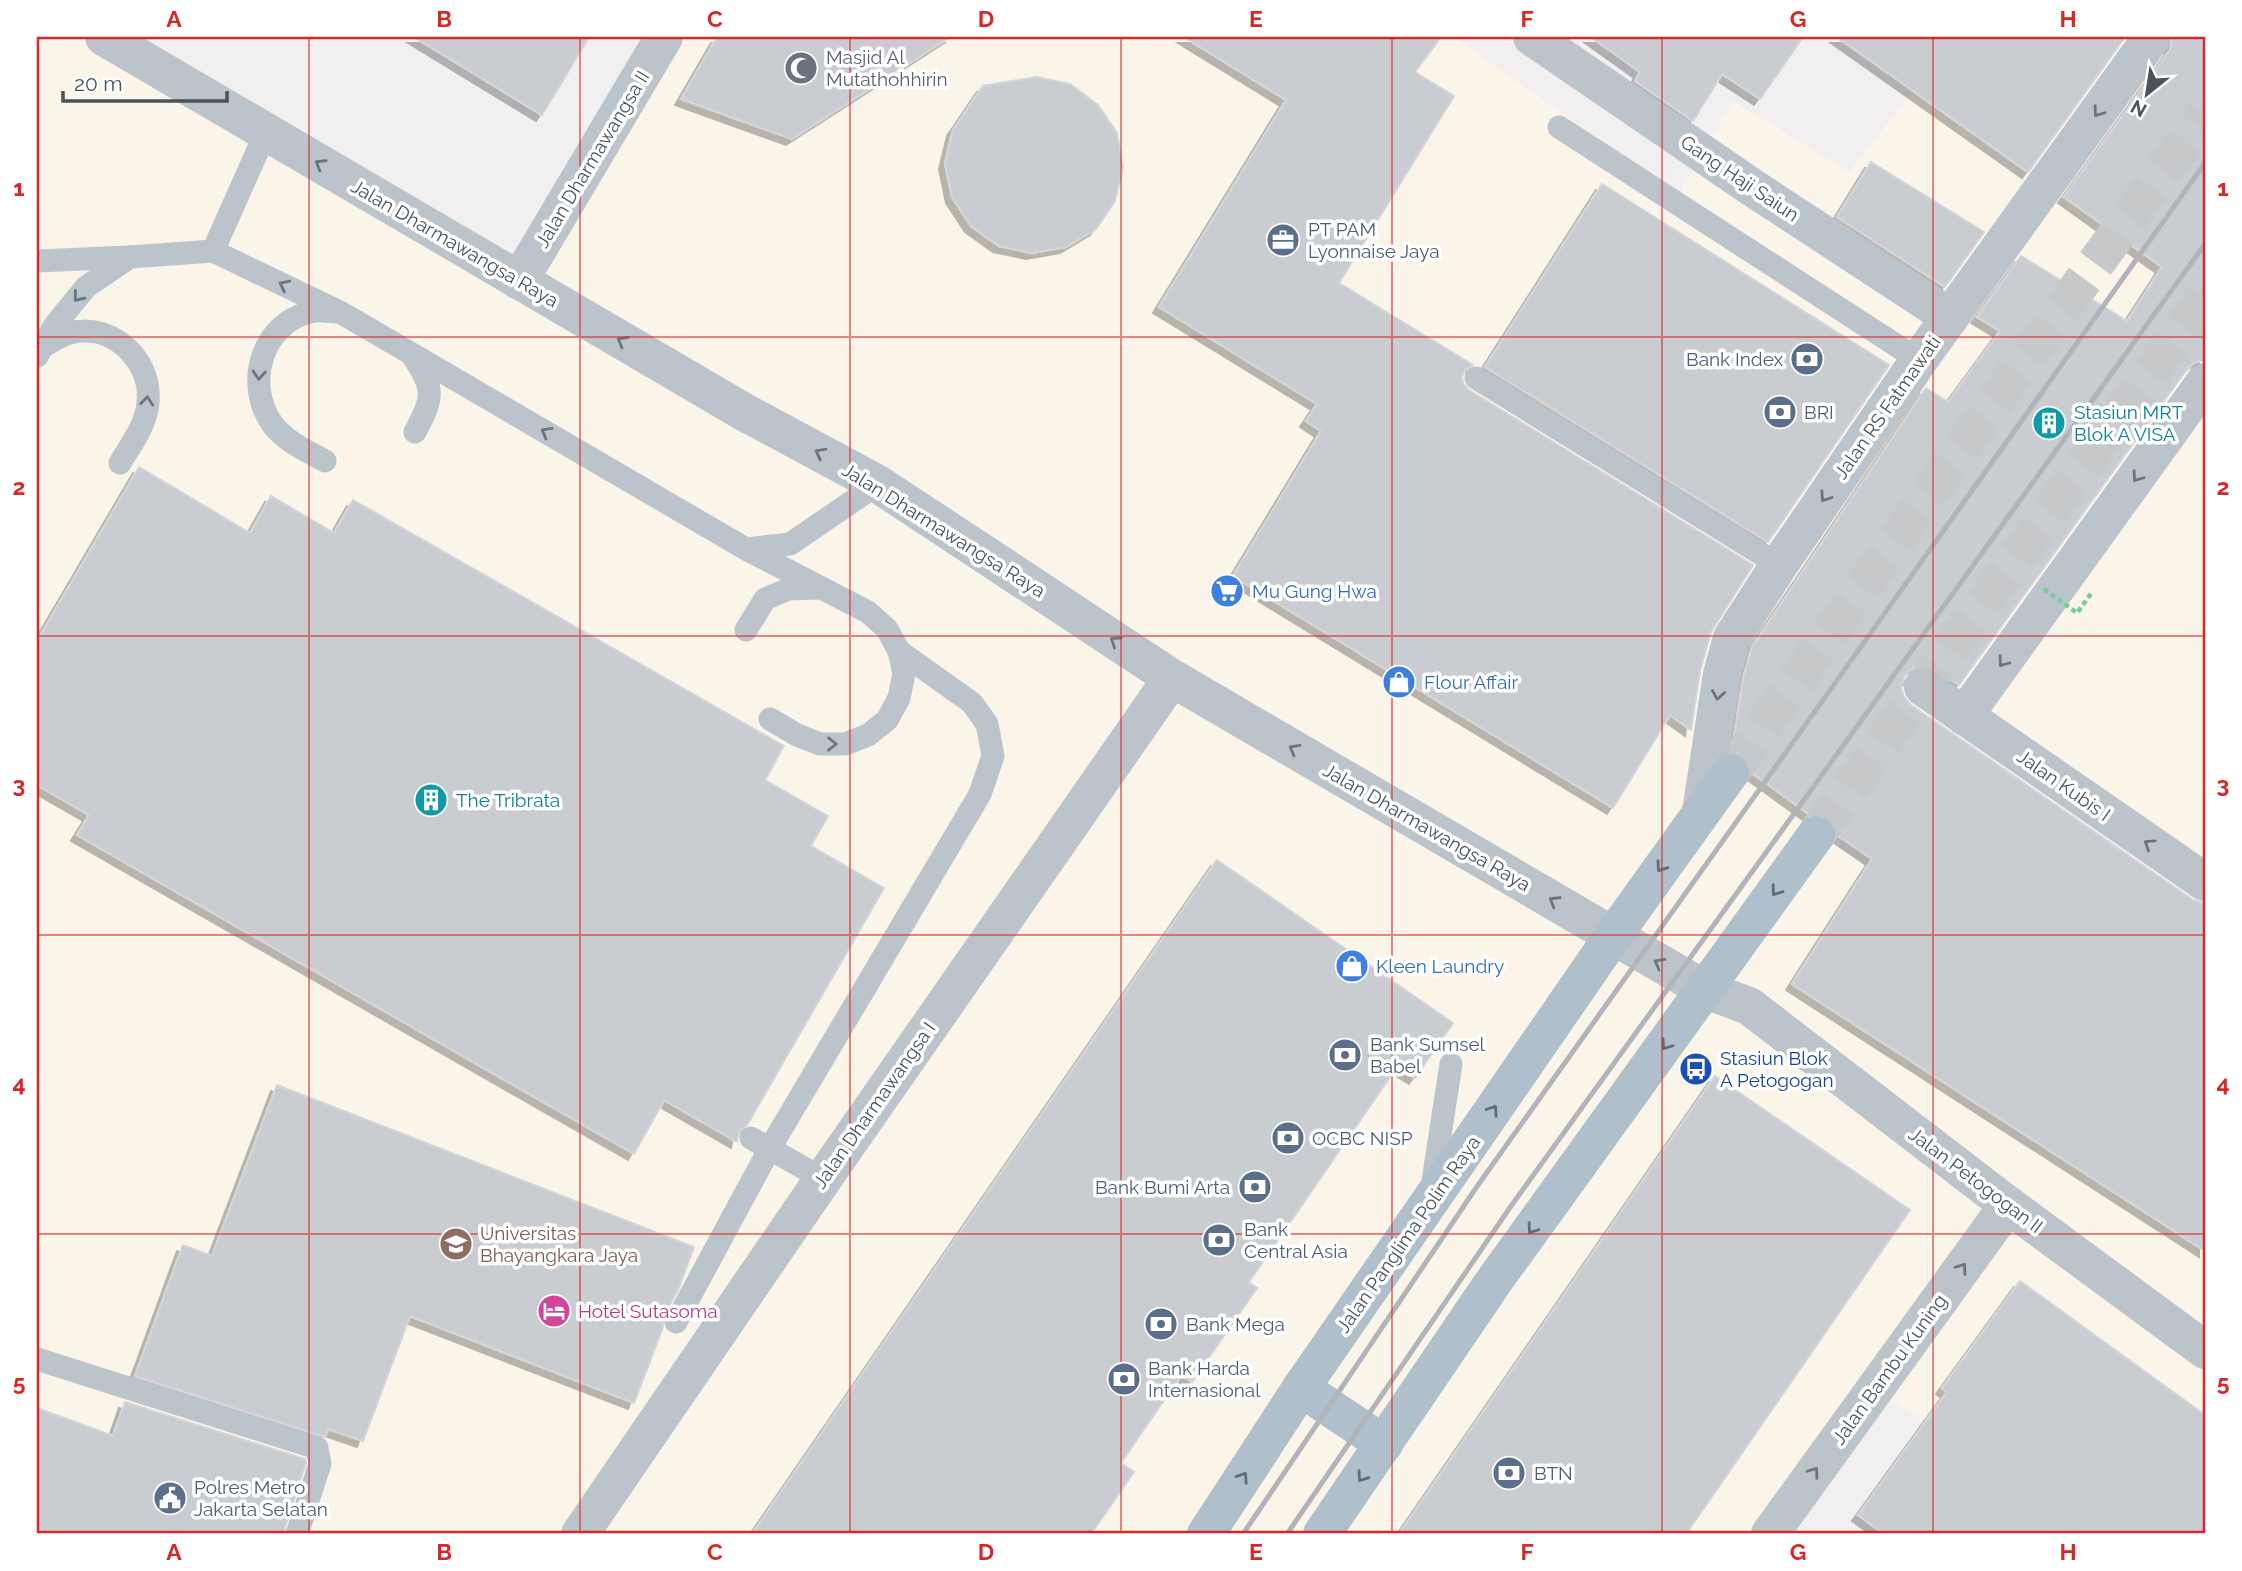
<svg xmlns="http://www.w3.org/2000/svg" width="2242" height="1571" font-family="Raleway,sans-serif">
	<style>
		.commercial { fill: #fbf5e9 }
		.building { fill: #c9ccd1; stroke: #d3d5da; stroke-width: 2; filter: url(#shadow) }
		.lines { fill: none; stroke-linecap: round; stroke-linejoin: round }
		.primary-tunnel { stroke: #c7c8ca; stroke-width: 38; stroke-dasharray: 38 19; stroke-linecap: butt }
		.service { stroke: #bbc4cb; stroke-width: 23 }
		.minor { stroke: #bbc4cb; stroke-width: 38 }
		.tertiary { stroke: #bbc4cb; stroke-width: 38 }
		.primary { stroke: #b0bfcc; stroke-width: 38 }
		.rail { stroke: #b1b4b9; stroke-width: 5 }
		.path-bridge { stroke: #78ca9e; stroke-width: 4.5; stroke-dasharray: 5 3.5; stroke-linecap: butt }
		.oneway { stroke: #6a757d }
		.oneway2 { stroke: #626e77 }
		.grid { fill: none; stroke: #d62828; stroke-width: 2; stroke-opacity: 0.55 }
		.labels { text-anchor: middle; stroke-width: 7; stroke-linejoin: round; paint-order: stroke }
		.worship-label { font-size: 19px; fill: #5b616d; stroke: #fff; text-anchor: start }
		.street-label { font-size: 19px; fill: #48535b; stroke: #fff }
		.service-label { font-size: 19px; fill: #4e5e75; stroke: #fff; text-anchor: start }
		.culture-label { font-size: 19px; fill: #0d838f; stroke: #fff; text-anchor: start }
		.shop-label { font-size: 19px; fill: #366cbe; stroke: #fff; text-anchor: start }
		.transit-label { font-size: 19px; fill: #164399; stroke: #fff; text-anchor: start }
		.education-label { font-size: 19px; fill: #785e54; stroke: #fff; text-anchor: start }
		.hotel-label { font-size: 19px; fill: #b23c85; stroke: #fff; text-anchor: start }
		.neatline { fill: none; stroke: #d62828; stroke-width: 2.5 }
		.grid-label { font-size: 23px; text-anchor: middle; font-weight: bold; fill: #d62828 }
	</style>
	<defs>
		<filter id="shadow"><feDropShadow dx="-6" dy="6" stdDeviation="0" flood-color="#0004"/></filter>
	</defs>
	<rect width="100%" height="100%" fill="#f1efef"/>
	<polygon class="commercial" points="37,37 112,37 528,269 665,37 1454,37 1678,195 1733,101 1849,172 1956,37 2205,37 2205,856 2196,857 1948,711 1921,726 1838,847 2205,1085 2205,1534 2082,1534 1932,1424 1867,1388 1757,1534 37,1534"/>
	<g class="building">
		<polygon points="414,37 589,37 542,115"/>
		<polygon points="717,37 950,37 792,139 681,99"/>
		<polygon points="1184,37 1441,37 1415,72 1454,96 1339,283 1473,365 1465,370 1462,377 1463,384 1469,390 1753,565 1711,632 1700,671 1691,730 1670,715 1613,808 1233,576 1321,431 1306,421 1317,404 1159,307 1286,100"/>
		<polygon points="1591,37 1803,37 1760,99 1722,74 1693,121 1635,81 1640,72"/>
		<polygon points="1837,37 2125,37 2028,172"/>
		<polygon points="2173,37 2205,37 2205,360 2195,362 2187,369 1959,685 1935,669 1924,665 1914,667 1905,674 1901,686 1904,697 1911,705 2193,900 2205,904 2205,1251 1792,984 1872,859 1837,835 1836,825 1829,818 1819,813 1810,815 1752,773 1750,763 1743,756 1732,751 1743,679 1752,647 1926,388 1948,402 2000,331 1977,317 2021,256 2127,321 2162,267 2064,197 2170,50"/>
		<polygon points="1036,77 1070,84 1098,105 1117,133 1123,167 1115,201 1096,229 1066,247 1032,253 999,246 971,226 952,197 945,163 953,130 983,86"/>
		<polygon points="1871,162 1984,232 1945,287 1837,217"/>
		<polygon points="1602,184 1889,365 1768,542 1485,367"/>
		<polygon points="139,467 250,533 271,496 334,533 353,500 784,746 765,780 828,816 811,846 884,888 747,1125 739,1131 737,1142 664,1100 634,1154 77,835 89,815 37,785 37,641"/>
		<polygon points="1217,860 1453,1023 1415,1078 1397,1067 1249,1282 1257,1288 1192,1382 1182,1374 1121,1463 1134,1472 1091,1534 752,1534"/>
		<polygon points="1715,1076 1910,1210 1686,1534 1399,1534"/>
		<polygon points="277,1085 694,1247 678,1290 663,1316 663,1327 634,1403 410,1316 363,1441 328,1429 325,1437 135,1376 183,1245 212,1256"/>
		<polygon points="2020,1281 2205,1415 2205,1534 1884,1534 1858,1515 1947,1392 1942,1388"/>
		<polygon points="125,1402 305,1459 306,1463 283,1534 37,1534 37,1408 113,1436"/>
	</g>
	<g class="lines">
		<g class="primary-tunnel">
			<polyline points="1730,773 2019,368 2205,114"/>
			<polyline points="1816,835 2205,297"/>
		</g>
		<g class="service">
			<polyline points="1559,127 1919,360"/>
			<polyline points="213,251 266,132"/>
			<polyline points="37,261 130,257"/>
			<path d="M43,347c12,-8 25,-16 40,-16 38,-1 69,35 65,72 -2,22 -17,42 -28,60"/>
			<path d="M412,355c23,35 22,41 3,77"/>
			<polyline points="37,356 55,325 86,287 130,257 213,251 340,312 746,549 868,612 887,629 899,651 904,674 899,698 887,720 868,735 845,744 820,744 797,735 770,719"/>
			<polyline points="1476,378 1779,565"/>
			<path d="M325,461c-18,-10 -40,-20 -52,-36 -30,-41 -11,-105 42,-114 7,-1 15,1 22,1"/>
			<polyline points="746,549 790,544 878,484"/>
			<polyline points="746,630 765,599 789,589 819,588"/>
			<polyline points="751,1138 823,1179"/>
			<polyline points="1432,1187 1451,1064"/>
			<polyline points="676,1322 770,1148 980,794 993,756 987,724 972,703 899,651"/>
			<polyline points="37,1359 317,1448 320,1464 297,1534"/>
		</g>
		<g class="minor">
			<polyline points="1532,37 1750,186 1950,317"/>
			<polyline points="519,281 664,37"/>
			<polyline points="1923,687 2205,882"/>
			<polyline points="1964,716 2205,382"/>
			<polyline points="1701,812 1722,674 1732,638 1779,565 1919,360 2152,37"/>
			<polyline points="580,1534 823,1179 1172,678"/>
			<polyline points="1770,1534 2008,1205"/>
		</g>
		<polyline class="tertiary" points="104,37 744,412 878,484 1172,678 1706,990 1749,1006 2008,1205 2205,1350"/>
		<g class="primary">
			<polyline points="1301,1388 1384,1444"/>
			<polyline points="1206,1534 1301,1388 1613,936 1730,773"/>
			<polyline points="1322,1534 1494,1281 1816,835"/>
		</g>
		<g class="rail">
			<polyline points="1243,1534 1478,1185 2205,163"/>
			<polyline points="1287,1534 1511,1206 2205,244"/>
		</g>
		<polyline class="path-bridge" points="2044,589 2077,613 2093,591"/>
	</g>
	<defs><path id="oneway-chevron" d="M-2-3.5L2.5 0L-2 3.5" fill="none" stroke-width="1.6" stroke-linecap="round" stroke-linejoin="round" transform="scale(1.75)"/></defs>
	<g class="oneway">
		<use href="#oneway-chevron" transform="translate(2098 112) rotate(126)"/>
		<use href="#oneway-chevron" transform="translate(320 164) rotate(-149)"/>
		<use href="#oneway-chevron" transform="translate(284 285) rotate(-154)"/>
		<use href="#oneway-chevron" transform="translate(78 297) rotate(129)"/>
		<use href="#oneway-chevron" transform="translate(622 341) rotate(-150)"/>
		<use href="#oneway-chevron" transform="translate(259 375) rotate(95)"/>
		<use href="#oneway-chevron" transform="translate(147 401) rotate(-84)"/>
		<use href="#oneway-chevron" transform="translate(546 432) rotate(-150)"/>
		<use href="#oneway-chevron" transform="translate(820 453) rotate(-152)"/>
		<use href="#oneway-chevron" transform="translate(2137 477) rotate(126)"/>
		<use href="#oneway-chevron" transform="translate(1825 497) rotate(124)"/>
		<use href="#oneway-chevron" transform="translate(1115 641) rotate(-147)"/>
		<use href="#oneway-chevron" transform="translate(2003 662) rotate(126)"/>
		<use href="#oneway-chevron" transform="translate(1718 695) rotate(99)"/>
		<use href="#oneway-chevron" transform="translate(832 744)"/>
		<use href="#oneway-chevron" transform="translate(1294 749) rotate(-150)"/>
		<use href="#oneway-chevron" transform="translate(2149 844) rotate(-146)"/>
		<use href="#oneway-chevron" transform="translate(1554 901) rotate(-149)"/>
		<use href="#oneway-chevron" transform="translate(1659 963) rotate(-150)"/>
		<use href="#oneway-chevron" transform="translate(1962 1268) rotate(-54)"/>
		<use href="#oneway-chevron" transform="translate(1814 1472) rotate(-54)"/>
	</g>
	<g class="oneway2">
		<use href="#oneway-chevron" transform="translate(1661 867) rotate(125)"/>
		<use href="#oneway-chevron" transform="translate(1776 891) rotate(126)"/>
		<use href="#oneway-chevron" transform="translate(1666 1045) rotate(126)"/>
		<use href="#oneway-chevron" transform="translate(1493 1110) rotate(-56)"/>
		<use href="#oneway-chevron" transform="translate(1532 1229) rotate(126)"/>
		<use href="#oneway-chevron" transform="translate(1243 1477) rotate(-57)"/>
		<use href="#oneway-chevron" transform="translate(1362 1477) rotate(125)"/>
	</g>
	<path class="grid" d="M309,37v1497M580,37v1497M850,37v1497M1121,37v1497M1392,37v1497M1662,37v1497M1933,37v1497M37,337h2168M37,636h2168M37,935h2168M37,1234h2168"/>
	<defs>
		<symbol id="mosque-disc" viewBox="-11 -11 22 22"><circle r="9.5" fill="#6b7280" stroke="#fff"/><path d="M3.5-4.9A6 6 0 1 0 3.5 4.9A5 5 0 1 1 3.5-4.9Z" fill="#fff"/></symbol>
		<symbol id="office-disc" viewBox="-11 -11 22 22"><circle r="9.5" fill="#5c6f8a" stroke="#fff"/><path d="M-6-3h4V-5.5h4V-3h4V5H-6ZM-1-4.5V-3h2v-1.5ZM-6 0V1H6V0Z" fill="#fff"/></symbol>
		<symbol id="bank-disc" viewBox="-11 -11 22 22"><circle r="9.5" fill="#5c6f8a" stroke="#fff"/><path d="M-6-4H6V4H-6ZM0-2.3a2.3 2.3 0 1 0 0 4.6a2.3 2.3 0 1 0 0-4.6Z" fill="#fff"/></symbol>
		<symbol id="building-disc" viewBox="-11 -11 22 22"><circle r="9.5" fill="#0f9aa8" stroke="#fff"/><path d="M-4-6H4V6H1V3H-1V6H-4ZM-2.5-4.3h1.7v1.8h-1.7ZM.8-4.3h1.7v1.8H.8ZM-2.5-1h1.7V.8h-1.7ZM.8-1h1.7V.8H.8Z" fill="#fff"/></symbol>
		<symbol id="supermarket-disc" viewBox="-11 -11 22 22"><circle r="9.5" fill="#3f7fe0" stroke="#fff"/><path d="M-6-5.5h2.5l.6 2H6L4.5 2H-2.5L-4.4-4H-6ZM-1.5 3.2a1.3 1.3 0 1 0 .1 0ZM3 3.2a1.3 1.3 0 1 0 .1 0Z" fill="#fff"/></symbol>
		<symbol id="shop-disc" viewBox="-11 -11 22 22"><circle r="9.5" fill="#3f7fe0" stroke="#fff"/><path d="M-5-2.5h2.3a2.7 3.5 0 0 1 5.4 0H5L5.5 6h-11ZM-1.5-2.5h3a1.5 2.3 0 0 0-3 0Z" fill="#fff"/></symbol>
		<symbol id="bus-disc" viewBox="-11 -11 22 22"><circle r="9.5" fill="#1a4fb4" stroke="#fff"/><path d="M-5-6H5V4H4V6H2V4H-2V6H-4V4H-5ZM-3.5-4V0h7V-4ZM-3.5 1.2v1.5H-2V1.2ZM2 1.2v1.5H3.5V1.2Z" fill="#fff"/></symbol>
		<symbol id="university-disc" viewBox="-11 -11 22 22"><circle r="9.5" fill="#8d6e63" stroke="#fff"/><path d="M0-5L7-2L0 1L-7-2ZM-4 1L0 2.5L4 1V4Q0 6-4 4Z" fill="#fff"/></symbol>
		<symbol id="hotel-disc" viewBox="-11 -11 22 22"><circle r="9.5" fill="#d1479c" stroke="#fff"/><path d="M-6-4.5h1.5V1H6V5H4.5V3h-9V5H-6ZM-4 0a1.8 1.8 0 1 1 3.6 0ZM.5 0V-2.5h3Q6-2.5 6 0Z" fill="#fff"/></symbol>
		<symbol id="civic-disc" viewBox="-11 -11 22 22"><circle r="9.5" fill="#5c6f8a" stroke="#fff"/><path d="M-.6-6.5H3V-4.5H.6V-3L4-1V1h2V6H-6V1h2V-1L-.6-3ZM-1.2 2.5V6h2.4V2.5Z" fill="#fff"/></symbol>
	</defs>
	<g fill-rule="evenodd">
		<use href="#mosque-disc" x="782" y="49" width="38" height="38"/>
		<use href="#office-disc" x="1264" y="221" width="38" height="38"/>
		<use href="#bank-disc" x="1788" y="340" width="38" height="38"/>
		<use href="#bank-disc" x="1761" y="393" width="38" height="38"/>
		<use href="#building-disc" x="2030" y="404" width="38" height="38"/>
		<use href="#supermarket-disc" x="1208" y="572" width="38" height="38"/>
		<use href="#shop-disc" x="1380" y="663" width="38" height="38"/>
		<use href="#building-disc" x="412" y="781" width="38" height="38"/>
		<use href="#shop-disc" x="1333" y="947" width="38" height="38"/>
		<use href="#bank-disc" x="1326" y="1036" width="38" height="38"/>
		<use href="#bus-disc" x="1677" y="1050" width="38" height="38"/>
		<use href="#bank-disc" x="1269" y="1119" width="38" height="38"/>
		<use href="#bank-disc" x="1236" y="1168" width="38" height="38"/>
		<use href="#bank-disc" x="1200" y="1221" width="38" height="38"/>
		<use href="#university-disc" x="437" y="1225" width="38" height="38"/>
		<use href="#hotel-disc" x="535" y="1292" width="38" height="38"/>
		<use href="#bank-disc" x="1142" y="1305" width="38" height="38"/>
		<use href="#bank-disc" x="1105" y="1360" width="38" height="38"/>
		<use href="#bank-disc" x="1490" y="1454" width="38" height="38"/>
		<use href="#civic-disc" x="151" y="1479" width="38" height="38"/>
	</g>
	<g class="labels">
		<g class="worship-label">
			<text x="826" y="64">Masjid Al<tspan x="826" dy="22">Mutathohhirin</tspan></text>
		</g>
		<g class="street-label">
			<text transform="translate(592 159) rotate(-59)" y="7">Jalan Dharmawangsa II</text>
			<text transform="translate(1740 178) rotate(34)" y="7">Gang Haji Saiun</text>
			<text transform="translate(455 243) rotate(30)" y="7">Jalan Dharmawangsa Raya</text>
			<text transform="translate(1887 407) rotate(-55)" y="7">Jalan RS Fatmawati</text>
			<text transform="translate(944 530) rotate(32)" y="7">Jalan Dharmawangsa Raya</text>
			<text transform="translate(2064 785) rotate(35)" y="7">Jalan Kubis I</text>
			<text transform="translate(1427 827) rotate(30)" y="7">Jalan Dharmawangsa Raya</text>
			<text transform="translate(874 1105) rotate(-55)" y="7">Jalan Dharmawangsa I</text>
			<text transform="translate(1976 1180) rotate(37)" y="7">Jalan Petogogan II</text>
			<text transform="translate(1408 1234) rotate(-55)" y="7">Jalan Panglima Polim Raya</text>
			<text transform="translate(1889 1369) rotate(-54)" y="7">Jalan Bambu Kuning</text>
		</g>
		<g class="service-label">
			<text x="1308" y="236">PT PAM<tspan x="1308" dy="22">Lyonnaise Jaya</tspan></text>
			<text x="1783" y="366" text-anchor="end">Bank Index</text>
			<text x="1804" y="419">BRI</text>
			<text x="1370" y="1051">Bank Sumsel<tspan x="1370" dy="22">Babel</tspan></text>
			<text x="1312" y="1145">OCBC NISP</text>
			<text x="1230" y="1194" text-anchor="end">Bank Bumi Arta</text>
			<text x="1244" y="1236">Bank<tspan x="1244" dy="22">Central Asia</tspan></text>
			<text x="1186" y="1331">Bank Mega</text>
			<text x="1148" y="1375">Bank Harda<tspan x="1148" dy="22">Internasional</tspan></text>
			<text x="1534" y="1480">BTN</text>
			<text x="194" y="1494">Polres Metro<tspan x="194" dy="22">Jakarta Selatan</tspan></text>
		</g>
		<g class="culture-label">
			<text x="2074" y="419">Stasiun MRT<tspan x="2074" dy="22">Blok A VISA</tspan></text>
			<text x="456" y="807">The Tribrata</text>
		</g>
		<g class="shop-label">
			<text x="1252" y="598">Mu Gung Hwa</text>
			<text x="1424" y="689">Flour Affair</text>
			<text x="1376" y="973">Kleen Laundry</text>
		</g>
		<g class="transit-label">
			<text x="1720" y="1065">Stasiun Blok<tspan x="1720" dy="22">A Petogogan</tspan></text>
		</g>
		<g class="education-label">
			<text x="480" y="1240">Universitas<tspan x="480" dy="22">Bhayangkara Jaya</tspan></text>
		</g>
		<g class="hotel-label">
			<text x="578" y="1318">Hotel Sutasoma</text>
		</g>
	</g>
	<rect width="2242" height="1571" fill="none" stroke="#ffffff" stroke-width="77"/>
	<g transform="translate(2147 94) rotate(210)" stroke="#ffffff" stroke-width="5" paint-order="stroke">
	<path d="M0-5L12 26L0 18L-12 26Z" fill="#48535b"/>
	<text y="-10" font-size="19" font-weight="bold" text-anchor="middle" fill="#48535b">N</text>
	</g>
	<path d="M63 91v10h164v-10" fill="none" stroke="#48535b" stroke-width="3.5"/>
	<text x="74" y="91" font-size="21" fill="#48535b" stroke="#ffffff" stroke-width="5" paint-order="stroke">20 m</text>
	<rect x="38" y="38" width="2166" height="1494" class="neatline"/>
	<g class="grid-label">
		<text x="174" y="27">A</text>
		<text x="444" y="27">B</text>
		<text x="715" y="27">C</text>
		<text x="986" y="27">D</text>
		<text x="1256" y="27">E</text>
		<text x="1527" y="27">F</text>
		<text x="1798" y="27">G</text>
		<text x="2068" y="27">H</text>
		<text x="19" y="196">1</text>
		<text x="2223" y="196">1</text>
		<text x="19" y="495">2</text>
		<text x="2223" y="495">2</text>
		<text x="19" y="793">3</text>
		<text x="2223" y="793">3</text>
		<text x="19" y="1092">4</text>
		<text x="2223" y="1092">4</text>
		<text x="19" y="1391">5</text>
		<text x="2223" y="1391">5</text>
		<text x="174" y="1560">A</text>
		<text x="444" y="1560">B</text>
		<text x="715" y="1560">C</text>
		<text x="986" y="1560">D</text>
		<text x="1256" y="1560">E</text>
		<text x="1527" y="1560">F</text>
		<text x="1798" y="1560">G</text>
		<text x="2068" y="1560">H</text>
	</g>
</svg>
